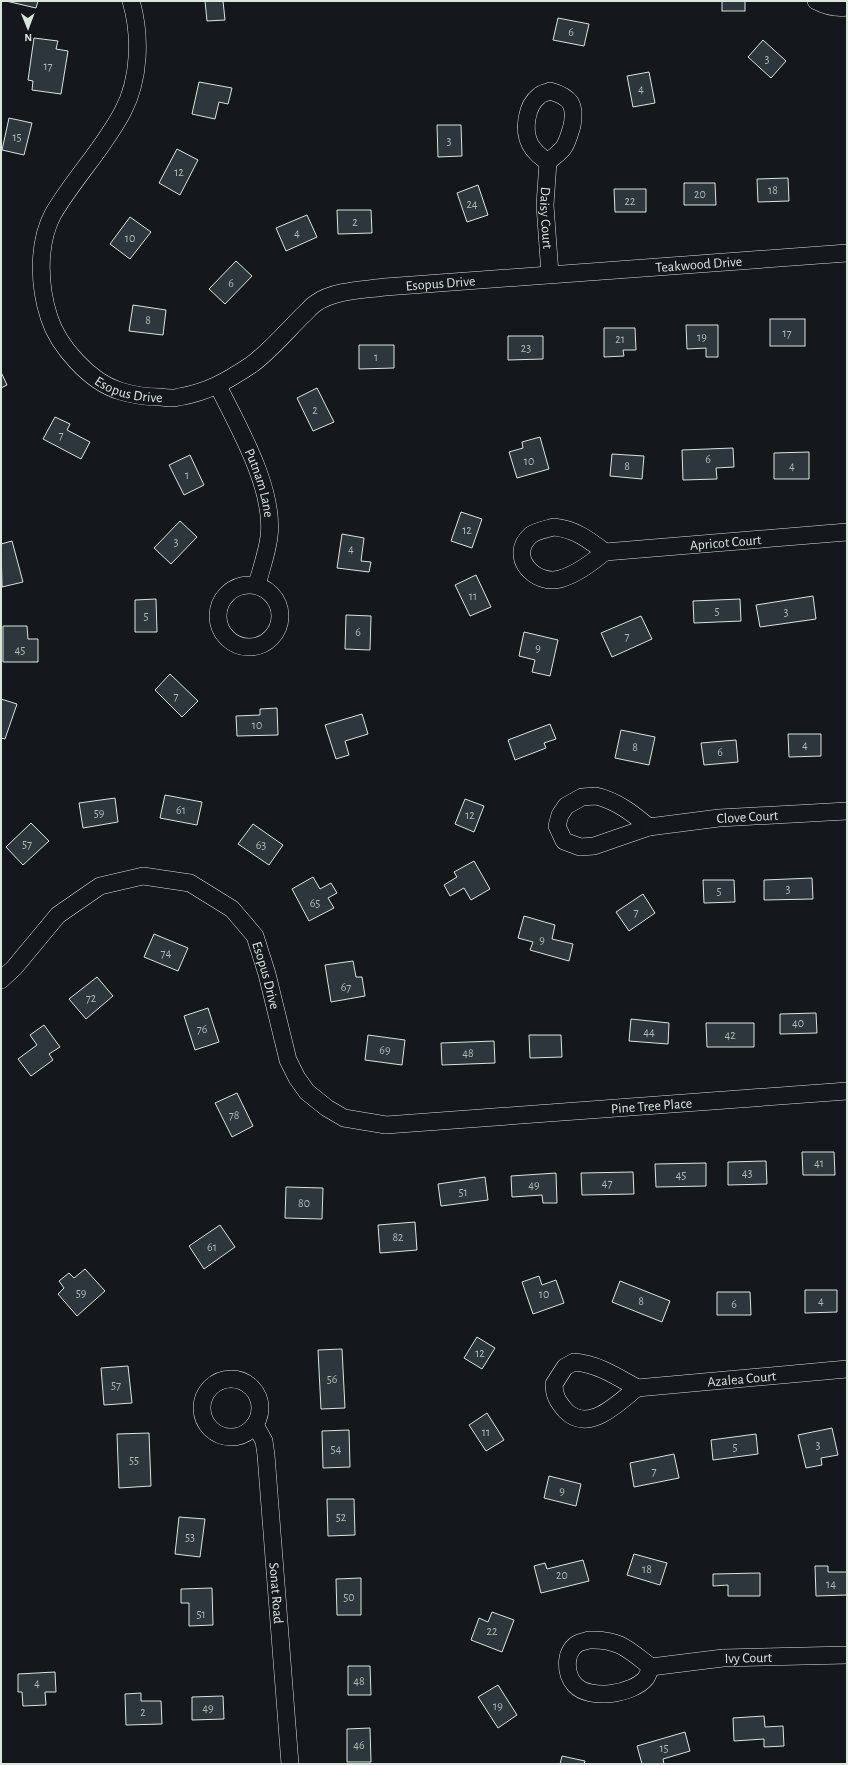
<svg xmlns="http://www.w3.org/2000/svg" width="848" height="1765" font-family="'Alegreya Sans',sans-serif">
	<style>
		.building { fill: #2c363c; stroke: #d8e6dc }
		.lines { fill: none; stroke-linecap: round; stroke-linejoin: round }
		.minor-casing { stroke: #d8e6dc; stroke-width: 18 }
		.minor { stroke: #14181c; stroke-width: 17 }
		.labels { text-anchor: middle; stroke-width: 3; stroke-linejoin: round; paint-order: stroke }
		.number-label { font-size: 12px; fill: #adbab4 }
		.street-label { font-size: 14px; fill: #d8e6dc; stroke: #14181c }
	</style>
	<rect width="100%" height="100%" fill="#14181c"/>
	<g class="building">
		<polygon points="6,1 38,1 36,8"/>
		<polygon points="205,1 223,1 225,20 207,21"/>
		<rect x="722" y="1" width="23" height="10"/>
		<polygon points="558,18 589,24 584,46 553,40"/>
		<polygon points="34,38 58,41 56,49 68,51 61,94 32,90 33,81 28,80"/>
		<polygon points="763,40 786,61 771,78 748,57"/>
		<polygon points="649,72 655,103 633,107 627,76"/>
		<polygon points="199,82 232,88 228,104 219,102 215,119 192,114"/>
		<polygon points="9,118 32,123 24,155 2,150"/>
		<polygon points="437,125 461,125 462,156 438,157"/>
		<polygon points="177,149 198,160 180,195 159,183"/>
		<polygon points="788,178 789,201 758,202 757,179"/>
		<polygon points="684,183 715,183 716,205 684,205"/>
		<polygon points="478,185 488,215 467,222 457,193"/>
		<polygon points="614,189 646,189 646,212 615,212"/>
		<polygon points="337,210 371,210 372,233 338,234"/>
		<polygon points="307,215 317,237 286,251 276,228"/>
		<polygon points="130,217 151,232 130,259 110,244"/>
		<polygon points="236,261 252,276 225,304 209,289"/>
		<polygon points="133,305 166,310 163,335 129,331"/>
		<rect x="770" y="319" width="35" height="27"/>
		<polygon points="686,325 718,325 718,357 706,357 706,348 687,349"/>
		<polygon points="604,328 635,328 636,350 623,350 624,356 604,357"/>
		<polygon points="508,336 543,336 543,359 508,360"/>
		<polygon points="359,345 394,345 394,368 359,369"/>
		<polygon points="1,372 7,385 1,388"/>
		<polygon points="317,388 334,422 313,431 297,398"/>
		<polygon points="55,417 70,424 67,430 90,442 81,459 43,439"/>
		<polygon points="540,437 549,469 517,478 509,452 523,448 522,442"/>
		<polygon points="733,448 734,467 716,468 717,479 683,480 682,450"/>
		<polygon points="809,452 809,479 774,479 774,453"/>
		<polygon points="612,454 644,456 642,479 610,476"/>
		<polygon points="190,455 204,485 184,495 169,465"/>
		<polygon points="461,512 482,519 472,548 451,541"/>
		<polygon points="180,521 197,537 171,564 154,548"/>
		<polygon points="342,534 364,538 361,561 371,562 369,572 337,568"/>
		<polygon points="12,541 23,582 2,587 1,544"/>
		<polygon points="476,575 491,607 470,616 455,585"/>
		<polygon points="813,596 816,619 760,627 756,605"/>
		<polygon points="156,599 157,632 135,632 135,600"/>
		<polygon points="740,599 741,621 694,623 693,601"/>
		<polygon points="346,615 371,616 370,650 345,649"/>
		<polygon points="641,616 652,639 612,657 601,633"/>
		<polygon points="3,626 27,626 28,639 38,639 38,662 3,662"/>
		<polygon points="524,632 558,640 550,676 532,672 535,660 519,656"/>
		<polygon points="170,674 198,701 182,717 155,690"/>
		<polygon points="1,699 17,704 5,739 1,738"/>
		<polygon points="277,708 278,735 237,736 236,716 260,715 260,709"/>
		<polygon points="362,714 368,734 345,741 349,755 336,759 325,725"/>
		<polygon points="550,724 556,739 544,743 546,748 515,760 508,740"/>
		<polygon points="621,730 655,737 649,765 615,758"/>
		<polygon points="788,734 821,734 821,756 789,757"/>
		<polygon points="736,740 738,762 704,765 701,743"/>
		<polygon points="165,795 202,802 197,825 160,818"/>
		<polygon points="115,798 118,822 83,828 79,803"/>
		<polygon points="465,799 484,806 474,832 455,824"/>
		<polygon points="31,823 49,841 23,865 6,847"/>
		<polygon points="253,824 283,845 269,865 238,844"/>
		<polygon points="474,861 490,889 471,900 464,888 450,896 444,885 457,877 454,872"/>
		<polygon points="313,877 320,889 331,883 337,893 328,898 334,908 309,921 292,889"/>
		<polygon points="812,878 813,899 764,900 764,880"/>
		<polygon points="703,880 734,880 735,902 704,903"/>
		<polygon points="643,894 655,913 629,931 616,912"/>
		<polygon points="524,916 555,925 552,939 573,944 569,961 530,950 533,942 518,938"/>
		<polygon points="154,934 188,948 178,971 144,957"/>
		<polygon points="353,961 356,977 362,977 365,996 331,1002 325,965"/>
		<polygon points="97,977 113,996 86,1019 69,999"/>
		<polygon points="208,1008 219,1042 195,1050 184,1016"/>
		<polygon points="816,1013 817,1033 780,1034 780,1014"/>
		<polygon points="631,1019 669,1023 668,1044 629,1041"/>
		<polygon points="706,1023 754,1023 754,1047 707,1047"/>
		<polygon points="44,1025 60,1047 49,1054 53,1060 31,1076 18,1059 37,1045 30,1035"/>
		<polygon points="368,1035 405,1040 402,1065 365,1060"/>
		<polygon points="529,1035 561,1035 562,1057 530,1058"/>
		<polygon points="494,1041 495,1063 442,1065 441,1043"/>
		<polygon points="237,1093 253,1126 232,1137 215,1103"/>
		<polygon points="802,1152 834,1152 835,1175 803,1175"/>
		<polygon points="766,1161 767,1184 728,1185 728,1162"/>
		<polygon points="706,1163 706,1186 656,1187 655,1164"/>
		<polygon points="633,1172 634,1194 582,1195 581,1173"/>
		<polygon points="556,1173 557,1203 543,1203 542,1195 512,1197 511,1176"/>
		<polygon points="485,1177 488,1200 441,1206 438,1184"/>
		<polygon points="286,1187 323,1188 322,1219 285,1218"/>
		<polygon points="415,1222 417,1250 380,1253 378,1225"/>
		<polygon points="220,1225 235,1247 204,1269 189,1246"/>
		<polygon points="85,1269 105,1291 77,1316 58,1294 64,1288 59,1281 69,1273 74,1278"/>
		<polygon points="539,1276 542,1285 556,1280 564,1303 533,1314 522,1282"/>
		<polygon points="620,1281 670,1301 662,1322 612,1302"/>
		<polygon points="805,1290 837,1290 837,1312 805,1313"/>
		<polygon points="717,1292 750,1292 751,1315 717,1315"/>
		<polygon points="477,1337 495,1348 482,1369 464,1358"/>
		<polygon points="342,1349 345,1408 321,1409 318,1350"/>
		<polygon points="128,1366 132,1403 104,1405 101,1368"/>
		<polygon points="487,1413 504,1440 486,1451 469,1425"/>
		<polygon points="832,1428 838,1455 821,1458 822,1465 806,1468 798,1435"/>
		<polygon points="349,1430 350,1467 323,1468 322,1431"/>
		<polygon points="149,1433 151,1486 119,1488 117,1434"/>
		<polygon points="756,1434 758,1454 713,1460 711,1440"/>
		<polygon points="674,1454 679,1478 634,1487 630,1463"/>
		<polygon points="549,1476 581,1484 576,1506 544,1498"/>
		<polygon points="327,1499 354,1499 355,1535 328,1536"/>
		<polygon points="179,1517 205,1519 200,1557 175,1554"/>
		<polygon points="634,1554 667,1563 660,1585 627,1575"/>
		<polygon points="583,1560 589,1581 541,1593 534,1566 545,1563 547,1569"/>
		<polygon points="815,1566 828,1566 828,1572 847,1572 847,1595 816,1596"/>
		<polygon points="760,1573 760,1596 728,1596 728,1585 713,1586 713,1574"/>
		<polygon points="361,1578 361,1615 337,1615 336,1579"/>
		<polygon points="212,1588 213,1625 189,1626 189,1603 181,1603 181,1589"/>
		<polygon points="492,1612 514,1620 502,1652 471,1640 479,1618 488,1622"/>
		<polygon points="348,1666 370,1666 371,1695 348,1695"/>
		<polygon points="55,1672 56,1692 45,1692 46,1705 23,1706 22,1692 18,1692 18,1674"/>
		<polygon points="498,1685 517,1715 498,1728 478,1697"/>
		<polygon points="141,1693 141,1701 161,1701 162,1724 126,1725 125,1694"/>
		<polygon points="223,1696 224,1719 192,1720 192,1697"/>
		<polygon points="764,1716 765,1727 783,1726 784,1746 764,1747 764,1739 734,1741 733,1718"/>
		<polygon points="370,1728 371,1762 347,1762 347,1729"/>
		<polygon points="685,1732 690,1751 663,1759 664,1764 642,1764 637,1746"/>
		<polygon points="562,1756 585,1761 584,1764 560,1764"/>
	</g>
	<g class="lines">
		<defs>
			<g id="minor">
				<path id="s1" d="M131,1c10,34 9,78 -8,110 -19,37 -49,67 -70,103 -16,30 -14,72 -4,103 9,29 41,65 71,74 13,4 27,6 40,6 7,1 13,2 19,0 29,-5 48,-16 72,-32 17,-12 36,-34 51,-49 5,-4 9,-10 14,-13 19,-13 47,-13 69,-16l462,-34"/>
				<path d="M816,1c10,5 20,8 31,6"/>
				<path d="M550,91c21,6 26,14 22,35 -2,6 -4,15 -8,21 -4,6 -11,10 -16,15 -7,-5 -14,-10 -18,-18 -7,-14 -4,-38 9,-48 3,-3 7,-3 11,-5z"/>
				<path id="s2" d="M548,162l-3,43 5,69"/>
				<path id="s3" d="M218,386c21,42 57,104 51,151 -2,16 -8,32 -12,48"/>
				<path d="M554,527c21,2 35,13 51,25 -14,11 -28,22 -45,27 -25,7 -53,-23 -29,-44 5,-4 16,-6 23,-8z"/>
				<path id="s4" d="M605,552l242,-20"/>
				<circle cx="249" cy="616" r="31"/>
				<path d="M596,796c21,5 36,17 53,31l-55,19 -14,1 -16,-6 -7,-15 3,-11 6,-9 16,-9z"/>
				<path id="s5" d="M649,827l70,-9 128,-7"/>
				<path id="s6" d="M1,980l13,-12 44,-53 42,-29 43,-10 47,7 42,26 23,27 12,38 21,86 9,18 10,14 20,16 17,10 42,7 461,-34"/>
				<path d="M574,1362c24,2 42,14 63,26 -18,14 -48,46 -71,23 -8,-9 -12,-15 -12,-27l11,-17z"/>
				<circle cx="231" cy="1408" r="29"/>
				<path id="s7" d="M637,1388l210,-19"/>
				<path id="s8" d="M255,1425l9,16 2,14 24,309"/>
				<path d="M589,1640c30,-1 39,9 62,27 -2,4 -3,8 -5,11 -13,16 -56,23 -71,7 -10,-11 -11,-32 2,-41 3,-2 8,-3 12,-4z"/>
				<path id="s9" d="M651,1667l72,-9 124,-3"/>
			</g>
		</defs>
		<use href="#minor" class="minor-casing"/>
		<use href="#minor" class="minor"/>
	</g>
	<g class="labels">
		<g class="number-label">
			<text x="571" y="36">6</text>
			<text x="767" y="63">3</text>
			<text x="48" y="70">17</text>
			<text x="641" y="93">4</text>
			<text x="17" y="141">15</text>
			<text x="449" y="145">3</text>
			<text x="179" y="176">12</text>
			<text x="773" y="194">18</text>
			<text x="700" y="198">20</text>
			<text x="630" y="205">22</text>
			<text x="472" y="208">24</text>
			<text x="355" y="226">2</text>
			<text x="297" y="237">4</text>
			<text x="130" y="242">10</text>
			<text x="231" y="287">6</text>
			<text x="148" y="324">8</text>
			<text x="787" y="337">17</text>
			<text x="702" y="341">19</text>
			<text x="620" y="343">21</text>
			<text x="526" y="352">23</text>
			<text x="376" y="361">1</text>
			<text x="315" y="414">2</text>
			<text x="61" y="439">7</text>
			<text x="708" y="463">6</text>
			<text x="529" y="465">10</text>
			<text x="627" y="470">8</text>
			<text x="792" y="470">4</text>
			<text x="187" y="479">1</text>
			<text x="467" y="534">12</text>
			<text x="176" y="546">3</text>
			<text x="351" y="553">4</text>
			<text x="473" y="600">11</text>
			<text x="717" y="615">5</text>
			<text x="786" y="616">3</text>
			<text x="146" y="620">5</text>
			<text x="358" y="636">6</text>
			<text x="627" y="640">7</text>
			<text x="538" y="652">9</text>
			<text x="20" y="654">45</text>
			<text x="176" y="700">7</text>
			<text x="257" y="729">10</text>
			<text x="805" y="749">4</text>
			<text x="635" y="751">8</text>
			<text x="720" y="756">6</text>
			<text x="181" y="814">61</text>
			<text x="99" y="817">59</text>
			<text x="470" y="819">12</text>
			<text x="27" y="848">57</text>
			<text x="261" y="849">63</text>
			<text x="788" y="893">3</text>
			<text x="719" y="895">5</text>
			<text x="315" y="907">65</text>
			<text x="636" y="916">7</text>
			<text x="542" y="944">9</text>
			<text x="166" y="957">74</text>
			<text x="346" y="991">67</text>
			<text x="91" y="1002">72</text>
			<text x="798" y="1027">40</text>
			<text x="202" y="1033">76</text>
			<text x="649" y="1036">44</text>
			<text x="730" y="1039">42</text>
			<text x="385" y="1054">69</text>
			<text x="468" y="1057">48</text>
			<text x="234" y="1119">78</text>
			<text x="819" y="1167">41</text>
			<text x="747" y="1177">43</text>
			<text x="681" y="1179">45</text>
			<text x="607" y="1187">47</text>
			<text x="534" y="1189">49</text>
			<text x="463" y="1196">51</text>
			<text x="304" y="1207">80</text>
			<text x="398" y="1241">82</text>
			<text x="212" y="1251">61</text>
			<text x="81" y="1297">59</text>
			<text x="544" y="1298">10</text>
			<text x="641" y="1305">8</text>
			<text x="821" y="1305">4</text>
			<text x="734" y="1308">6</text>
			<text x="480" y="1357">12</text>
			<text x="332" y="1383">56</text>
			<text x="116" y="1389">57</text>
			<text x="486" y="1436">11</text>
			<text x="818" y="1449">3</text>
			<text x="735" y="1451">5</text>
			<text x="336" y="1453">54</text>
			<text x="134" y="1464">55</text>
			<text x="654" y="1475">7</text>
			<text x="562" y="1495">9</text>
			<text x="341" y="1521">52</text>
			<text x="190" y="1541">53</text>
			<text x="647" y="1573">18</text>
			<text x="562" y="1579">20</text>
			<text x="831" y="1588">14</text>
			<text x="349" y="1601">50</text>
			<text x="201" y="1618">51</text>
			<text x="492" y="1635">22</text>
			<text x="359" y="1685">48</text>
			<text x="37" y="1687">4</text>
			<text x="498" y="1710">19</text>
			<text x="208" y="1712">49</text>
			<text x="143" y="1716">2</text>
			<text x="359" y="1749">46</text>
			<text x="664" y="1752">15</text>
		</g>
		<g class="street-label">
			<text dy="5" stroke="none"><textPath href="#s2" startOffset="56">Daisy Court</textPath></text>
			<text dy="5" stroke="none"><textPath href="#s1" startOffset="1064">Teakwood Drive</textPath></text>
			<text dy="5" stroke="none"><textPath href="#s1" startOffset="805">Esopus Drive</textPath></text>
			<text dy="5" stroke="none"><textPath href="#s1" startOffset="457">Esopus Drive</textPath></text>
			<text dy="5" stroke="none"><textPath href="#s3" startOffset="106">Putnam Lane</textPath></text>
			<text dy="5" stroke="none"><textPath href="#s4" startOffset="121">Apricot Court</textPath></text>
			<text dy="5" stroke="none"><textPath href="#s5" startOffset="99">Clove Court</textPath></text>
			<text dy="5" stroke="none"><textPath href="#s6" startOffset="355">Esopus Drive</textPath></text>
			<text dy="5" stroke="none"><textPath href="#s6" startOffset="834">Pine Tree Place</textPath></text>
			<text dy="5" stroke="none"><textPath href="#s7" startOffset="105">Azalea Court</textPath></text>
			<text dy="5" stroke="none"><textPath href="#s8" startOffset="171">Sonat Road</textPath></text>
			<text dy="5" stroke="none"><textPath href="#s9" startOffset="98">Ivy Court</textPath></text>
		</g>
	</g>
	<rect width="848" height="1765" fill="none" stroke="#d8e6dc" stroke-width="4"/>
	<g transform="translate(28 28) rotate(179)" stroke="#14181c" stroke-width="3" paint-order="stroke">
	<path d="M0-3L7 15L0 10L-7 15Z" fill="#d8e6dc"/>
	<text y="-6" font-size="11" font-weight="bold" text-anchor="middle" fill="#d8e6dc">N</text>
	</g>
</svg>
